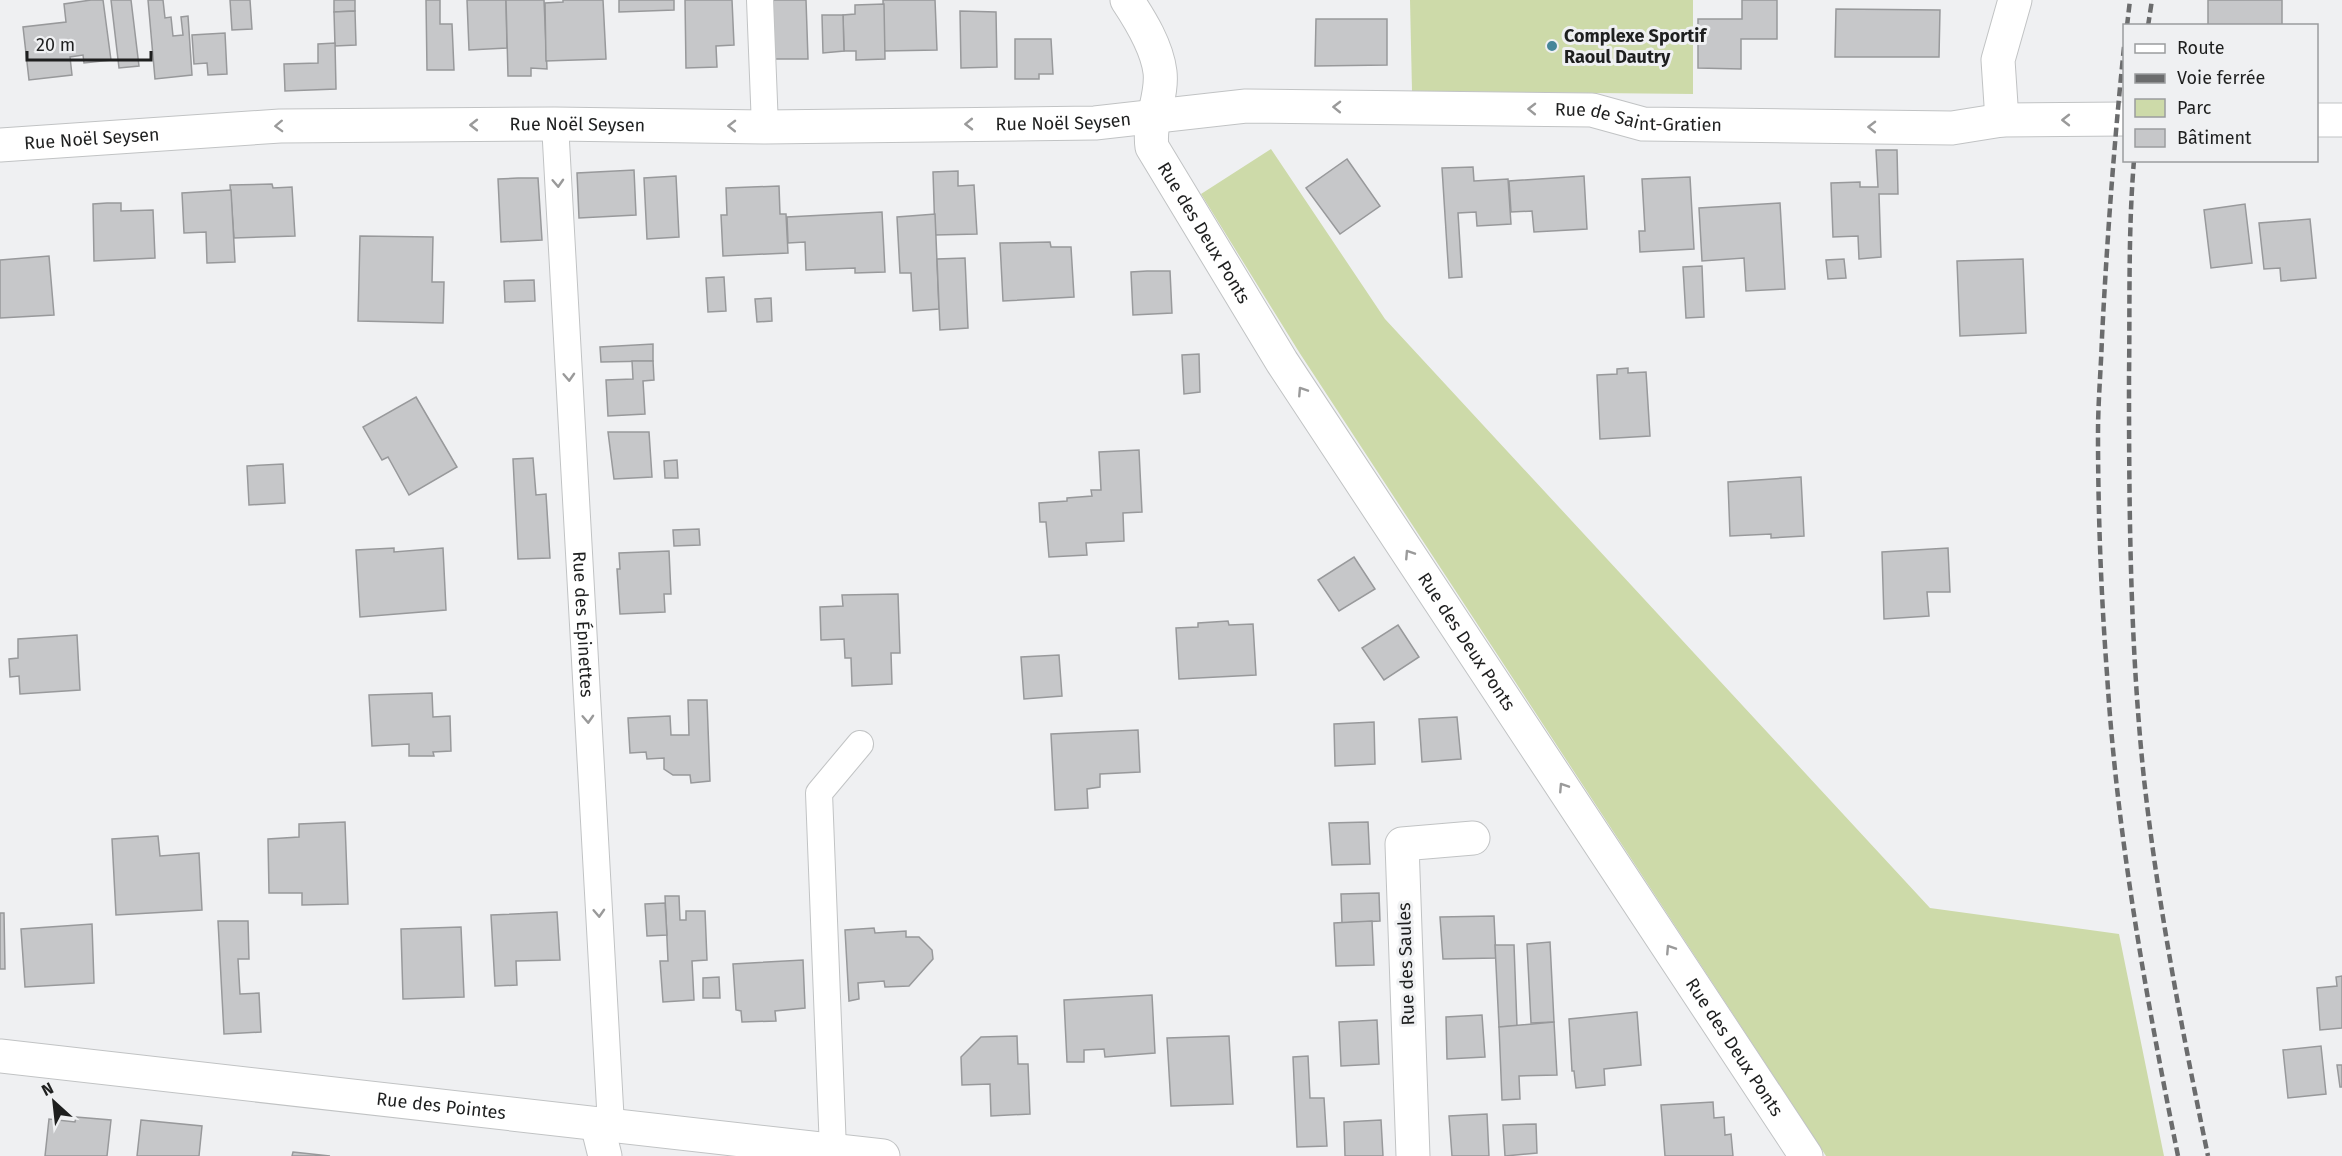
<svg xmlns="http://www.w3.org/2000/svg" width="2342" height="1156" font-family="'Fira Sans',sans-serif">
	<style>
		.green { fill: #cddaa9 }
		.building { fill: #c6c7c9; stroke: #98999b; stroke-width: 1.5 }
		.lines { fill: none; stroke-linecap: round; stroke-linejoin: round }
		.service-casing { stroke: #c1c3c4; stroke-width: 28 }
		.minor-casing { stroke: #c1c3c4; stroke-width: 35 }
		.service { stroke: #fff; stroke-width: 26 }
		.minor { stroke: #fff; stroke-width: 33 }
		.rail { stroke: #6b6c6d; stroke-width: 4.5; stroke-dasharray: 9 4.5; stroke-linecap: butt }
		.oneway { stroke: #9a9a9a }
		.poi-dot { fill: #468699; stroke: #eff0f2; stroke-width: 2 }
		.labels { text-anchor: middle; stroke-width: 6; stroke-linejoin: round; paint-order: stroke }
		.poi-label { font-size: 18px; font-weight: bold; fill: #1e1f1f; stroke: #eff0f2; text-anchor: start }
		.street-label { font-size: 18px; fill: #1e1f1f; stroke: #eff0f2 }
	</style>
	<rect width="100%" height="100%" fill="#eff0f2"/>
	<g class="green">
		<polygon points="1410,0 1693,0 1693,94 1412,91"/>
		<polygon points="1271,149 1385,319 1930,908 2119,934 2164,1156 1826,1156 1299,352 1201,194"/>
	</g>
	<g class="building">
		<polygon points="91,0 103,0 111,60 84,63 83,55 70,57 72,75 29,80 23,27 66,22 64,4"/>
		<polygon points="111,0 131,0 139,66 119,68"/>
		<polygon points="148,0 163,0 165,18 171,17 173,36 183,35 181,17 188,16 192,75 155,79"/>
		<polygon points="230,0 250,0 252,29 232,30"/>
		<polygon points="334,0 355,0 355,11 334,12"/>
		<polygon points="426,0 440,0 440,24 452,24 454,70 427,70"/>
		<polygon points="467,0 506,0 507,48 469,50"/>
		<polygon points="506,0 544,0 547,69 531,68 531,76 508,76"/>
		<polygon points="563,0 603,0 606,59 546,61 545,3 563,2"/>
		<polygon points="619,0 674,0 674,10 619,12"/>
		<polygon points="685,0 732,0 734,45 716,46 717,67 686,68"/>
		<polygon points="771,0 806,0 808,59 772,59"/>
		<polygon points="883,0 935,0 937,50 884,51"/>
		<polygon points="1742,0 1777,0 1777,39 1741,39 1741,69 1698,68 1698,19 1742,19"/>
		<rect x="2208" y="0" width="74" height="25"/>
		<polygon points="884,4 885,59 856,60 856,51 844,51 843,15 855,14 855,5"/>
		<polygon points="1836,9 1940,10 1939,57 1835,57"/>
		<polygon points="355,11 356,45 335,46 334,12"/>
		<polygon points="960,11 996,12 997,67 961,68"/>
		<polygon points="822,15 843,15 844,51 823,53"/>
		<polygon points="1316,19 1387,19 1387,65 1315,66"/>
		<polygon points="225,33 227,74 208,75 207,63 194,64 192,35"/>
		<polygon points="1015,39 1051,39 1053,74 1039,74 1039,79 1015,79"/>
		<polygon points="335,43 336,89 285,91 284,64 318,63 318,44"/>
		<polygon points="1876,150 1897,150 1898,194 1879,194 1881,257 1859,259 1858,236 1833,237 1831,183 1860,182 1860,187 1878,187"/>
		<polygon points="1347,159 1380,206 1340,234 1306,188"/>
		<polygon points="1473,167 1474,181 1508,179 1511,224 1477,226 1476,212 1458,213 1462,277 1449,278 1442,168"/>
		<polygon points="634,170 636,215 579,218 577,173"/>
		<polygon points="958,171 958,186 974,185 977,234 935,235 933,172"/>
		<polygon points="676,176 679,237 647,239 644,178"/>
		<polygon points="1584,176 1587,229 1534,232 1532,211 1511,212 1509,181"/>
		<polygon points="1690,177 1694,249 1640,252 1639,231 1645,231 1642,179"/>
		<polygon points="518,178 538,178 542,240 501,242 498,179"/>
		<polygon points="272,184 273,188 292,187 295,236 234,238 230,185"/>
		<polygon points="779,186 780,214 786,214 788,253 723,256 721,215 727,215 726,188"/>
		<polygon points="231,190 235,262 207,263 206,232 184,233 182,193"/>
		<polygon points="107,203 121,203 121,211 153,210 155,258 94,261 93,204"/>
		<polygon points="1780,203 1785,289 1746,291 1744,258 1702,261 1699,208"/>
		<polygon points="2245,204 2252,263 2211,268 2204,210"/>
		<polygon points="882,212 885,272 855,273 855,268 806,270 805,242 788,243 787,217"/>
		<polygon points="935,214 939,309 913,311 911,273 900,273 897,217"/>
		<polygon points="2310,219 2316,278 2281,281 2280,268 2264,269 2259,223"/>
		<polygon points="360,236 433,237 432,282 444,282 443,323 358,321"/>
		<polygon points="1050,242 1051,247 1071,247 1074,297 1003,301 1000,243"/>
		<polygon points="49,256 54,315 0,318 0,260"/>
		<polygon points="965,258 968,328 940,330 937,259"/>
		<polygon points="1844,259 1846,278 1828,279 1826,260"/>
		<polygon points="2023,259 2026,333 1960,336 1957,261"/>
		<polygon points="1702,266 1704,317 1686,318 1683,267"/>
		<polygon points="1147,271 1170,271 1172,313 1133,315 1131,272"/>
		<polygon points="724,277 726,311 708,312 706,278"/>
		<polygon points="534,280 535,301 505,302 504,281"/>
		<polygon points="771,298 772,321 757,322 755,299"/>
		<polygon points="653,344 653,361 601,362 600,347"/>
		<polygon points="1199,354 1200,392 1184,394 1182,355"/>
		<polygon points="632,361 653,361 654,380 643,381 645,414 608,416 606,380 633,379"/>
		<polygon points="1628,368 1628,373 1646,372 1650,436 1600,439 1597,375 1617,374 1617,369"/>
		<polygon points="416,397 457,467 409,495 388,457 382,460 363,427"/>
		<polygon points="608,432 649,432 652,477 614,479"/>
		<polygon points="1139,450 1142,512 1123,513 1124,541 1086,543 1087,555 1049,557 1046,522 1040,522 1039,503 1067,501 1067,498 1092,496 1091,490 1101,490 1099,452"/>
		<polygon points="533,458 536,495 546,494 550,558 518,559 513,459"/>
		<polygon points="677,460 678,478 665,478 664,461"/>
		<polygon points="283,464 285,503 249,505 247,466"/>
		<polygon points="1801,477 1804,536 1771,538 1771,534 1730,536 1728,482"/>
		<polygon points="699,529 700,545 674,546 673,530"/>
		<polygon points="394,548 394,552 443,548 446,610 360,617 356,550"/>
		<polygon points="1948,548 1950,592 1927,592 1929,616 1884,619 1882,552"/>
		<polygon points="669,551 671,594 664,594 665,612 620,614 617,569 620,569 619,553"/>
		<polygon points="1354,557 1375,589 1339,611 1318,580"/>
		<polygon points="898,594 900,653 891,653 892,684 852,686 851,658 845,658 844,639 821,640 820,607 843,606 842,595"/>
		<polygon points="1228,621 1229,625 1253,624 1256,675 1179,679 1176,628 1198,627 1198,623"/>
		<polygon points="1398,625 1419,657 1384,680 1362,648"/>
		<polygon points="77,635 80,690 20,694 19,676 10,677 9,659 18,658 18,639"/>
		<polygon points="1059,655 1062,696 1024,699 1021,657"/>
		<polygon points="432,693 433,717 450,716 451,751 433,752 434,756 409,756 409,744 372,746 369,695"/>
		<polygon points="688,700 707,700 710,781 691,783 690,775 673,775 664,769 664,758 647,759 646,752 630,753 628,718 670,716 671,735 689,735"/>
		<polygon points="1457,717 1461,759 1422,762 1419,719"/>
		<polygon points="1374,722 1375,764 1335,766 1334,724"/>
		<polygon points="1138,730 1140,772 1100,774 1100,787 1087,789 1088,808 1055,810 1051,734"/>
		<polygon points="345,822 348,904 302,905 302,893 269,893 268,839 299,837 299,824"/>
		<polygon points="1368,822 1370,864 1332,865 1329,823"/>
		<polygon points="158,836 160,856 199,853 202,910 116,915 112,839"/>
		<polygon points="1379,893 1380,921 1342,923 1341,894"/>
		<polygon points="665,896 679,896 680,920 686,920 686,911 705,911 707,960 692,961 694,1000 663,1002 660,961 668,961"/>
		<polygon points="665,903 667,935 647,936 645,904"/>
		<polygon points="557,912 560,960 516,961 517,985 495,986 491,915"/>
		<polygon points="0,913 4,913 5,969 0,969"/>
		<polygon points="1494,916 1496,958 1443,959 1440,917"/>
		<polygon points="218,921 248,921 249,959 238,959 240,994 259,993 261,1032 224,1034"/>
		<polygon points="1372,921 1374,965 1336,966 1334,923"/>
		<polygon points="92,924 94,983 25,987 21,929"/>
		<polygon points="461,927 464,997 403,999 401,929"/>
		<polygon points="874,928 875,933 906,931 906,937 919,937 932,950 933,959 909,986 885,987 884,981 858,983 859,999 849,1001 845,930"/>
		<polygon points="1550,942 1554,1022 1531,1023 1527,944"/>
		<polygon points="1495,945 1514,945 1517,1026 1499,1027"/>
		<polygon points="803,960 805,1008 775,1011 776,1021 742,1022 741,1011 736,1010 733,964"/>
		<polygon points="2342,976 2342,1028 2320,1030 2317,988 2337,986 2336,977"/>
		<polygon points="719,977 720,998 703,998 703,978"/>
		<polygon points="1152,995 1155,1053 1105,1057 1104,1049 1084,1050 1084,1062 1067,1062 1064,1000"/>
		<polygon points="1637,1012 1641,1065 1604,1069 1605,1085 1576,1088 1574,1071 1572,1071 1569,1019"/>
		<polygon points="1482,1015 1485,1057 1447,1059 1446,1017"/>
		<polygon points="1377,1020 1379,1064 1341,1066 1339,1022"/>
		<polygon points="1554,1022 1557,1075 1519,1076 1520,1099 1502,1100 1499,1027"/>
		<polygon points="1017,1036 1018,1064 1028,1064 1030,1114 991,1116 990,1084 962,1085 961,1057 981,1037"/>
		<polygon points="1229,1036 1233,1104 1171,1106 1167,1038"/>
		<polygon points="2321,1046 2326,1094 2288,1098 2283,1050"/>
		<polygon points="1308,1056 1310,1098 1324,1098 1327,1146 1297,1147 1293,1057"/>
		<polygon points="2337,1065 2342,1065 2342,1087 2340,1087"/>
		<polygon points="1713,1102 1714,1118 1724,1117 1725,1135 1731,1134 1733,1156 1665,1156 1661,1105"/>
		<polygon points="1487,1114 1489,1156 1452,1156 1449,1116"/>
		<polygon points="76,1117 111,1120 107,1156 45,1156 49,1119 75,1122"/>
		<polygon points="141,1120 202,1126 199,1156 137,1156"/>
		<polygon points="1381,1120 1383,1156 1345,1156 1344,1122"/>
		<polygon points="1536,1124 1537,1153 1505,1156 1503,1125"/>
		<polygon points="293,1152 330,1156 292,1156"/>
	</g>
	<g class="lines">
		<defs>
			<g id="service">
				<polyline points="760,0 765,127"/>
				<path id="s1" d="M555,124l56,1001"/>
				<polyline points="833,1150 819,793 860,744"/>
			</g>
			<g id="minor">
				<path id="s2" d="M1127,0c14,21 30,47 33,72 3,25 -12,49 -8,75l130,215 524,794"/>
				<polyline points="2002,120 1998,60 2015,0"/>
				<polyline points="2316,120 2342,120"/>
				<path id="s3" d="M0,145l280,-19 275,-2 210,3 330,-4 151,-17 346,4 51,14 309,4 50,-8 122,-1"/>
				<path id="s4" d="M0,1056l883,100"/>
				<polyline points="597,1124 605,1156"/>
				<polyline points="1413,1156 1402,844 1473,838"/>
			</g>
		</defs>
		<use href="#service" class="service-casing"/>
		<use href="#minor" class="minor-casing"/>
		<use href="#service" class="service"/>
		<use href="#minor" class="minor"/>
		<g class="rail">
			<polyline points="2127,26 2130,0"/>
			<polyline points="2148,26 2152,0"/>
			<path d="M2124,47c-10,97 -17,193 -22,290 -1,32 -4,64 -4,96 0,80 3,161 9,241 10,162 39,323 71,482"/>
			<path d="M2134,160c-6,73 -4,144 -5,217 0,134 1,268 15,402 14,126 38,252 64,377"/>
		</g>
	</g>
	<defs><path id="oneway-chevron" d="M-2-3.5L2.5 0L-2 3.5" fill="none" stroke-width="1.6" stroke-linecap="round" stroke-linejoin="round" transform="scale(1.5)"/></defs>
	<g class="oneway">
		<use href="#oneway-chevron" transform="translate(1337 107) rotate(-179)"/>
		<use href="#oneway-chevron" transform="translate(1532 109) rotate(-179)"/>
		<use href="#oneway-chevron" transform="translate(2066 120) rotate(180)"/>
		<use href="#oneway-chevron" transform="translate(969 124) rotate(179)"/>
		<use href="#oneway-chevron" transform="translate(474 125) rotate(180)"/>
		<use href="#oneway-chevron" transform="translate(279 126) rotate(178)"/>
		<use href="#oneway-chevron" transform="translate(732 126) rotate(-179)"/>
		<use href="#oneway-chevron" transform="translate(1872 127) rotate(-179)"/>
		<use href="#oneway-chevron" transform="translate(558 183) rotate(87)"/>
		<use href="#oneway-chevron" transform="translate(569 377) rotate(87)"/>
		<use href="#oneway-chevron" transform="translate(1302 391) rotate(-123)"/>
		<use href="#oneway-chevron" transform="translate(1409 554) rotate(-123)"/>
		<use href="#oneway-chevron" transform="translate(588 719) rotate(87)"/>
		<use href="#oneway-chevron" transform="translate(1563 787) rotate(-123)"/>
		<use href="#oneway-chevron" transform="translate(599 913) rotate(87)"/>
		<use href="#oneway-chevron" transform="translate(1670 949) rotate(-123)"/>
	</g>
	<circle class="poi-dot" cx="1552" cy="46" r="6"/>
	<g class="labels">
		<g class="poi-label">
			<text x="1564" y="42">Complexe Sportif<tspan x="1564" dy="21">Raoul Dautry</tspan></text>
		</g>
		<g class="street-label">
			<text dy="6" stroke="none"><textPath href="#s3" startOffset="1641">Rue de Saint-Gratien</textPath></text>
			<text dy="6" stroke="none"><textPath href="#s3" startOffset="1064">Rue Noël Seysen</textPath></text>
			<text dy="6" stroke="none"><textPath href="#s3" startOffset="578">Rue Noël Seysen</textPath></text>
			<text dy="6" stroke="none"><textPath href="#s3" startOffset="92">Rue Noël Seysen</textPath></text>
			<text dy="6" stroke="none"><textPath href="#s2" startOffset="256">Rue des Deux Ponts</textPath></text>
			<text dy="6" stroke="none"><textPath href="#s1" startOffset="501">Rue des Épinettes</textPath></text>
			<text dy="6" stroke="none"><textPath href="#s2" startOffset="742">Rue des Deux Ponts</textPath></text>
			<text transform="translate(1406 964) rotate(-92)" y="6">Rue des Saules</text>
			<text dy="6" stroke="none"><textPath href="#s2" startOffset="1228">Rue des Deux Ponts</textPath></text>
			<text dy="6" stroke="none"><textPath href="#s4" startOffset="444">Rue des Pointes</textPath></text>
		</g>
	</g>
	<rect x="2123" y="24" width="195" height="138" fill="#eff0f2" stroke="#9b9c9e" stroke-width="1.5"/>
	<rect x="2135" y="44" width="30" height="9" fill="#ffffff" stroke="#9b9c9e" stroke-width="1.5"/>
	<text x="2177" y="54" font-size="18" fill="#1e1f1f">Route</text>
	<rect x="2135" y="74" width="30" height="9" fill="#6b6c6d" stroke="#9b9c9e" stroke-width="1.5"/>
	<text x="2177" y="84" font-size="18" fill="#1e1f1f">Voie ferrée</text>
	<rect x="2135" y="99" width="30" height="18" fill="#cddaa9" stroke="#9b9c9e" stroke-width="1.5"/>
	<text x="2177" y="114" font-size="18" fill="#1e1f1f">Parc</text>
	<rect x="2135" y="129" width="30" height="18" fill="#c6c7c9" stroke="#9b9c9e" stroke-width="1.5"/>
	<text x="2177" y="144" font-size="18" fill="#1e1f1f">Bâtiment</text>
	<g transform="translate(54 1102) rotate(333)" stroke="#eff0f2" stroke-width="4.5" paint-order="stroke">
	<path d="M0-4.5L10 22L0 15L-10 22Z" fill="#1e1f1f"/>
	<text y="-9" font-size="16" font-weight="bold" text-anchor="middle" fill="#1e1f1f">N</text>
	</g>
	<path d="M27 51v9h124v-9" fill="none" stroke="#1e1f1f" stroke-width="3"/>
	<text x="36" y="51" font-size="18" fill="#1e1f1f" stroke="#eff0f2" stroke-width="4.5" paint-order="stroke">20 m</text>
</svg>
